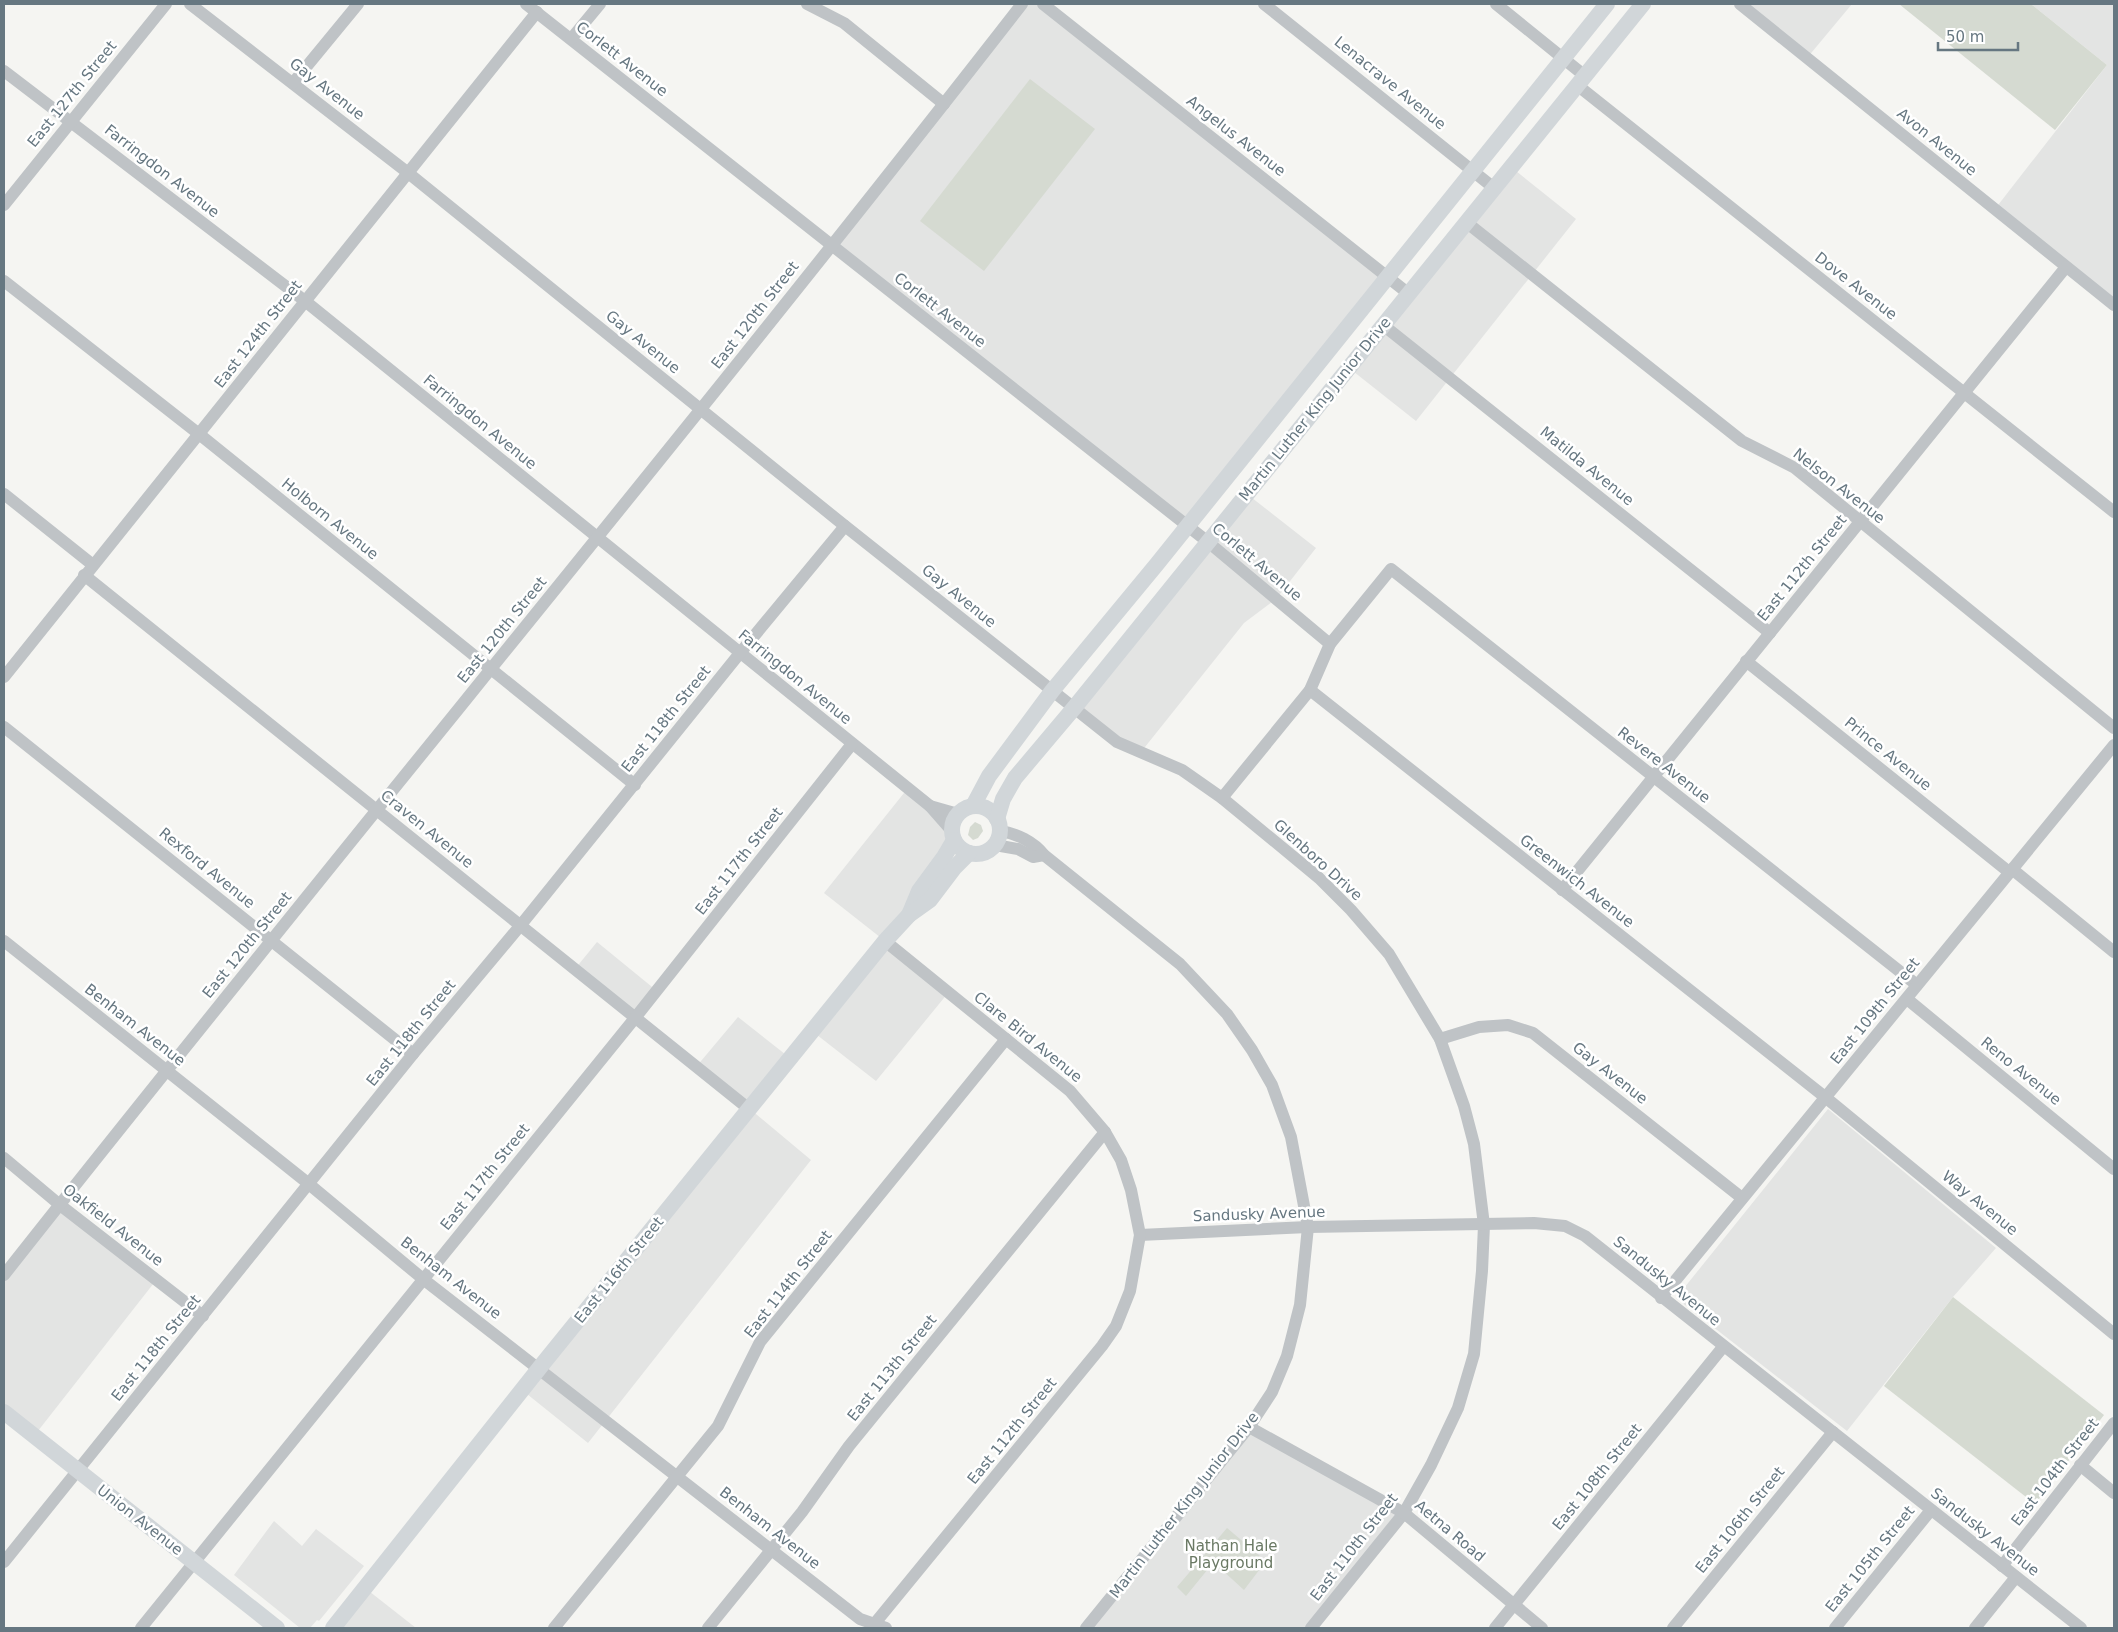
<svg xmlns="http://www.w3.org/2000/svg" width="2118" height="1632" font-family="'DejaVu Sans',sans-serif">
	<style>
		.built { fill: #e3e4e3 }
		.green { fill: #d5dad1 }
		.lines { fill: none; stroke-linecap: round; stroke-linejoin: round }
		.minor { stroke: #bfc3c6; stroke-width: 12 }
		.major { stroke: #d1d6d9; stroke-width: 16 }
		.labels { text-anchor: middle; stroke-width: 5; stroke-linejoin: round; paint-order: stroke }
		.street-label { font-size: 15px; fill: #667781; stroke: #fff }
		.park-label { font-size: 15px; fill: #6a7964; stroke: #fff }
	</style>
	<rect width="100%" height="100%" fill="#f5f5f2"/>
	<g class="built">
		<polygon points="1022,4 1043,4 1388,277 1188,526 831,244"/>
		<polygon points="1740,4 1852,4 1807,58"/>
		<polygon points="2031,4 2114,4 2114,305 1995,209 2107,65"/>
		<polygon points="1511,167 1576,219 1416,421 1349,368"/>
		<polygon points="1247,494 1316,548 1276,599 1244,623 1141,752 1074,708"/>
		<polygon points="908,788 952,831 885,941 948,993 876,1081 812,1031 885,941 824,893"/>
		<polygon points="597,942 657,991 635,1018 575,969"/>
		<polygon points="738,1017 790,1058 750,1109 811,1160 588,1443 522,1390 749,1110 696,1067"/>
		<polygon points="1828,1109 1996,1248 1953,1297 1847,1431 1676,1298"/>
		<polygon points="60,1205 157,1279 34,1436 4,1412 4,1275"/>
		<polygon points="1249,1427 1404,1513 1311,1628 1086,1628"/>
		<polygon points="274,1521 302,1546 316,1529 364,1566 319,1621 317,1620 310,1628 300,1628 234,1575"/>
		<polygon points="365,1588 416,1628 332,1628"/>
	</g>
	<g class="green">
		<polygon points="1899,4 2031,4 2107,65 2055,130"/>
		<polygon points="1030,79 1095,129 984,271 920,221"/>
		<polygon points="975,822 981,825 983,831 978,838 973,840 968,835 970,827"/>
		<polygon points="1953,1297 2104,1415 2035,1504 1884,1386"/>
		<polygon points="1227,1528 1266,1561 1244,1590 1221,1569 1208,1569 1186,1596 1177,1587"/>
	</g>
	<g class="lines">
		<g class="minor">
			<polyline points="190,4 407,172 845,526 1117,742 1182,770 1222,798 1319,878 1351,910 1389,954 1440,1039 1464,1106 1474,1144 1484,1225 1482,1271 1474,1354 1458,1408 1431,1465 1404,1513 1311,1628"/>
			<polyline points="526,4 1208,542 1330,644"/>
			<polyline points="807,4 844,23 944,104"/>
			<polyline points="1043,4 1409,294"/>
			<polyline points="1264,4 1494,188"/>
			<polyline points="1496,4 1585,76"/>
			<polyline points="1740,4 2114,305"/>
			<polyline points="571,39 600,4"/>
			<polyline points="4,71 305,301 930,806 952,831"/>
			<polyline points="293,83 358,4"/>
			<polyline points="1577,85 2114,512"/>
			<polyline points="4,205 166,4"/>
			<polyline points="1466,222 1742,441 1795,468 2114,728"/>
			<polyline points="4,281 199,434 635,785"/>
			<polyline points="1383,325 1770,633"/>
			<polyline points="4,494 93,565"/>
			<polyline points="84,575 749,1109"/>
			<polyline points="1746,661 2009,872"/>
			<polyline points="4,677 537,12"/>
			<polyline points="1310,690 1825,1097 2114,1334"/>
			<polyline points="4,727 413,1054"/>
			<polyline points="1222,798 1310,690 1330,644 1391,569 1917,985"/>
			<polyline points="930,806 958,814"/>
			<path d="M1000,831c16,2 34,11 44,24l136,109 47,50 25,36 20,35 19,52 17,90 -8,78 -13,51 -15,36 -23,35 -163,201"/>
			<polyline points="995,845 1018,849 1033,857 1044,855"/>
			<polyline points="2012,869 2114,952"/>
			<polyline points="1562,890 2066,267"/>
			<polyline points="4,941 304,1180 423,1279 860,1619 886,1628"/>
			<polyline points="1907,999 2114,1169"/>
			<polyline points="1440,1039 1479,1027 1508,1025 1533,1033 1742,1198"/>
			<polyline points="4,1158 60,1205 203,1316"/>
			<polyline points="1140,1235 1308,1227 1534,1223 1565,1226 1585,1236 2081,1628"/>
			<path d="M4,1275c336,-426 685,-843 1018,-1271"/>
			<polyline points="1661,1298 2114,745"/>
			<polyline points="1249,1427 1404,1513 1542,1628"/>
			<polyline points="2080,1465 2114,1493"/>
			<polyline points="4,1562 413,1054 520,926 740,653 845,526"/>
			<polyline points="2002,1566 2114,1423"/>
			<polyline points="141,1628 635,1018 852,744"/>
			<polyline points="554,1628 718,1426 760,1342 1006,1039"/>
			<polyline points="708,1628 802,1512 849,1446 1105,1132"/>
			<polyline points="871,1628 1102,1346 1116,1326 1130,1291 1140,1235 1131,1190 1121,1160 1105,1132 1070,1091 885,941"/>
			<polyline points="1495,1628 1723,1347"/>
			<polyline points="1673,1628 1833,1432"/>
			<polyline points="1835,1628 1931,1510"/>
			<polyline points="1975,1628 2016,1577"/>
		</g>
		<g class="major">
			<circle cx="976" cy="830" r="24"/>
			<polyline points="973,806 989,776 1052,691 1157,564 1607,4"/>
			<polyline points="997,819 1003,799 1015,778 1074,708 1643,4"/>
			<polyline points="909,915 919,891 944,857 954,840"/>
			<polyline points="4,1412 277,1628"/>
			<polyline points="333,1628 545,1361 885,941 909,915 930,900 955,867 969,853"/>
		</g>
	</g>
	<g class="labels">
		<g class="street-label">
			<text transform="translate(622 59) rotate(38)" y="5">Corlett Avenue</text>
			<text transform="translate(1390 83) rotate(39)" y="5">Lenacrave Avenue</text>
			<text transform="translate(327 89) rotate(38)" y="5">Gay Avenue</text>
			<text transform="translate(72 94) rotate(-51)" y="5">East 127th Street</text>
			<text transform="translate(1236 136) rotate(38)" y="5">Angelus Avenue</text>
			<text transform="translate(1937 142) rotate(39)" y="5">Avon Avenue</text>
			<text transform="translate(162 171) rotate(38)" y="5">Farringdon Avenue</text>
			<text transform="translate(1856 286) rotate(38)" y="5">Dove Avenue</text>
			<text transform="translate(940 310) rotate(38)" y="5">Corlett Avenue</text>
			<text transform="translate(755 315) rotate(-52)" y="5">East 120th Street</text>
			<text transform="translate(258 334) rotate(-52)" y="5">East 124th Street</text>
			<text transform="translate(643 342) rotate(39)" y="5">Gay Avenue</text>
			<text transform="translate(1315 409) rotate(-51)" y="5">Martin Luther King Junior Drive</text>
			<text transform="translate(480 422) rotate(39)" y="5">Farringdon Avenue</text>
			<text transform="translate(1587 466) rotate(39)" y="5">Matilda Avenue</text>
			<text transform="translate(1839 486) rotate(38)" y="5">Nelson Avenue</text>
			<text transform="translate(330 519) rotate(39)" y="5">Holborn Avenue</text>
			<text transform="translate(1257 562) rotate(40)" y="5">Corlett Avenue</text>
			<text transform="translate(1802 568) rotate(-51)" y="5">East 112th Street</text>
			<text transform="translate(959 596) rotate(39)" y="5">Gay Avenue</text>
			<text transform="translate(502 630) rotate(-51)" y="5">East 120th Street</text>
			<text transform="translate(795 677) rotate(39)" y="5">Farringdon Avenue</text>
			<text transform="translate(666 719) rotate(-51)" y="5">East 118th Street</text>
			<text transform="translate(1888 754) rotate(39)" y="5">Prince Avenue</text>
			<text transform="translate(1664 765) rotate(38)" y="5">Revere Avenue</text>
			<text transform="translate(427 829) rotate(39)" y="5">Craven Avenue</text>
			<text transform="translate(1318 860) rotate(42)" y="5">Glenboro Drive</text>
			<text transform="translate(739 861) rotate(-52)" y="5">East 117th Street</text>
			<text transform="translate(207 868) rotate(39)" y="5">Rexford Avenue</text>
			<text transform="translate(1577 881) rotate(38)" y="5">Greenwich Avenue</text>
			<text transform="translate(247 945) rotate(-51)" y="5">East 120th Street</text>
			<text transform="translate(1875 1011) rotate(-51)" y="5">East 109th Street</text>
			<text transform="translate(135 1025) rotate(38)" y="5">Benham Avenue</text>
			<text transform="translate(411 1033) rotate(-51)" y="5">East 118th Street</text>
			<text transform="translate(1028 1037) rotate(39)" y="5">Clare Bird Avenue</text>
			<text transform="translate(2021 1071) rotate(39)" y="5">Reno Avenue</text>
			<text transform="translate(1610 1073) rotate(38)" y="5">Gay Avenue</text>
			<text transform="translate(485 1177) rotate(-51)" y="5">East 117th Street</text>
			<text transform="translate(1980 1203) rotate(39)" y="5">Way Avenue</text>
			<text transform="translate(1259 1214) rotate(-2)" y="5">Sandusky Avenue</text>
			<text transform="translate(113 1225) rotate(38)" y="5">Oakfield Avenue</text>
			<text transform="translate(619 1270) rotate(-51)" y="5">East 116th Street</text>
			<text transform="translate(451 1278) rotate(38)" y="5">Benham Avenue</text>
			<text transform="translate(1667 1281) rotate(39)" y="5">Sandusky Avenue</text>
			<text transform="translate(788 1284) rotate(-52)" y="5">East 114th Street</text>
			<text transform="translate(156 1348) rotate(-51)" y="5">East 118th Street</text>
			<text transform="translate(892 1368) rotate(-51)" y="5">East 113th Street</text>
			<text transform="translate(1012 1431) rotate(-51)" y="5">East 112th Street</text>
			<text transform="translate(2055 1472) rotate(-52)" y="5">East 104th Street</text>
			<text transform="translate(1597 1477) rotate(-51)" y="5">East 108th Street</text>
			<text transform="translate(1184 1505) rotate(-52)" y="5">Martin Luther King Junior Drive</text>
			<text transform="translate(140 1520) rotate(38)" y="5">Union Avenue</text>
			<text transform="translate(1740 1520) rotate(-51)" y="5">East 106th Street</text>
			<text transform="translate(770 1528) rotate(38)" y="5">Benham Avenue</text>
			<text transform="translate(1450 1531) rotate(40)" y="5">Aetna Road</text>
			<text transform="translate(1985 1532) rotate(38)" y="5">Sandusky Avenue</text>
			<text transform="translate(1354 1547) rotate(-52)" y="5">East 110th Street</text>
			<text transform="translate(1870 1559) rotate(-51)" y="5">East 105th Street</text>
		</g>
		<g class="park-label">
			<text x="1231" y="1551">Nathan Hale<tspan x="1231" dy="17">Playground</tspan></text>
		</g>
	</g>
	<rect width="2118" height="1632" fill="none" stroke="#667781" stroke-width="10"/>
	<path d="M1938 42v8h80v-8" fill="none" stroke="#667781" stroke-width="2.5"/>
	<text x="1946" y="42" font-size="15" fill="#667781" stroke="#ffffff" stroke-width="4" paint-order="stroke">50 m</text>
</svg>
